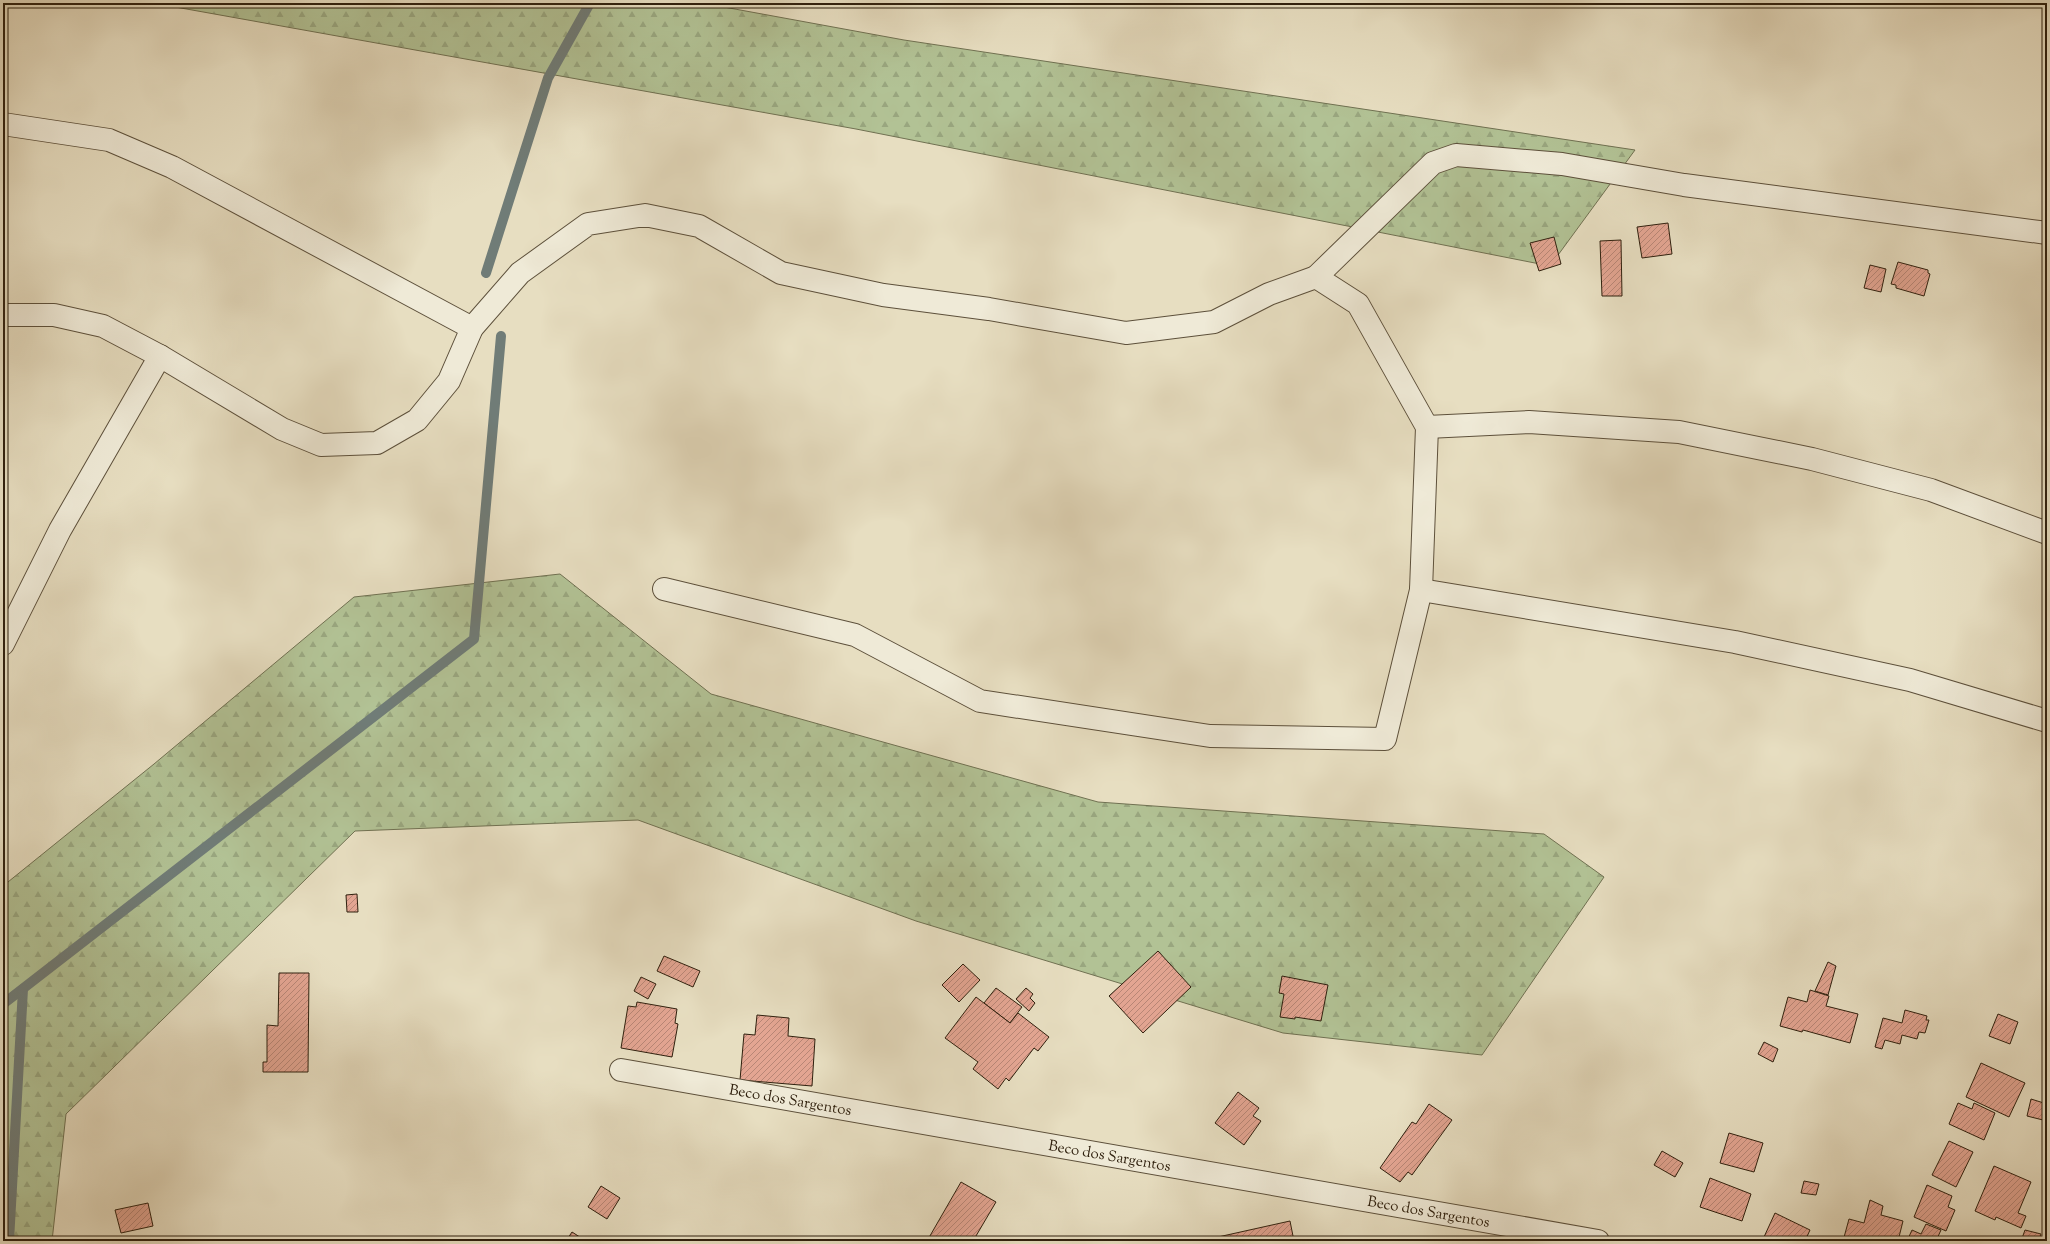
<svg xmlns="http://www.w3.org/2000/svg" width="2050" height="1244" font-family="'Sorts Mill Goudy',serif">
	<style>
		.forest { fill: url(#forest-firs); stroke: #707152 }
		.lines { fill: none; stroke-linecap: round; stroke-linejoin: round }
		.stream { stroke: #707c77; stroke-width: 10 }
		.building { fill: url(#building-hatch); stroke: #2f200e }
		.minor-casing { stroke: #5d503b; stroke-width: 24 }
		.minor { stroke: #efead7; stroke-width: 22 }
		.labels { text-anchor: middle; stroke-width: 4; stroke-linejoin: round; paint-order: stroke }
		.street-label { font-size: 15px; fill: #2f200e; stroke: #efead7 }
	</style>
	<defs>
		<pattern id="forest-firs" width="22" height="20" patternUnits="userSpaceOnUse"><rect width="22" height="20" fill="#b2c295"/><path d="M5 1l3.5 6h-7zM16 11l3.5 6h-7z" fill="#99a67f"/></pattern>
		<pattern id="building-hatch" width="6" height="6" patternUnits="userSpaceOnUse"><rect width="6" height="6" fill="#e3a592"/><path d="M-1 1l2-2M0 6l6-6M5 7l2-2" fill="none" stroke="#b88676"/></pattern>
	</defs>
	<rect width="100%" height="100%" fill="#e7dec1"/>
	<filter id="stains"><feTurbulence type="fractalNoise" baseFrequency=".005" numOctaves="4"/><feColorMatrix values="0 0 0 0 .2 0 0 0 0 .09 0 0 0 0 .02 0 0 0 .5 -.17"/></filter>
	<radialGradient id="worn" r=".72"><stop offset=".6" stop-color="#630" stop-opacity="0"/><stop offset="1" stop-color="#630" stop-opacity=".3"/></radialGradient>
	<g class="forest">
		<polygon points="153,3 702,3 904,40 1635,150 1550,266 856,129"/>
		<polygon points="560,574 711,694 1098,802 1544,834 1604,877 1482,1055 1283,1033 916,921 638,820 355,831 66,1114 52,1241 3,1241 3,886 154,764 354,597"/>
	</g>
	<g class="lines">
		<g class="stream">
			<polyline points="486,273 548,78 590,3"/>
			<polyline points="3,1004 474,639 501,336"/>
			<polyline points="9,1241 23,989"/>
		</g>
	</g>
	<g class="building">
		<polygon points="1668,223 1672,254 1642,258 1637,227"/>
		<polygon points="1554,237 1561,264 1539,271 1530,243"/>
		<polygon points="1621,240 1622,296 1602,296 1600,241"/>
		<polygon points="1898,262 1928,270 1928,273 1930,274 1924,296 1896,288 1896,285 1891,284"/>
		<polygon points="1870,265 1886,269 1881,292 1864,288"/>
		<polygon points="357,894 358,912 347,912 346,895"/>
		<polygon points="1158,951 1191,987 1143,1033 1109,996"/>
		<polygon points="664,956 700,971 693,987 657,971"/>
		<polygon points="1828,962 1836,966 1828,995 1815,991"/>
		<polygon points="963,964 980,980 959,1002 942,985"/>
		<polygon points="279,973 309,973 308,1072 263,1072 263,1062 267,1062 267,1025 278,1026"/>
		<polygon points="1282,976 1328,985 1321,1021 1295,1017 1295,1019 1280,1017 1284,994 1279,993"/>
		<polygon points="641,977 656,984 648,999 634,991"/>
		<polygon points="996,988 1022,1007 1010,1023 984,1003"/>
		<polygon points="1026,988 1033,994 1030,998 1035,1003 1029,1011 1016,999"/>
		<polygon points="1810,990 1829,996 1826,1006 1858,1014 1850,1043 1803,1030 1802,1032 1780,1026 1788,997 1807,1002"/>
		<polygon points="976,997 1010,1023 1018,1013 1049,1037 1038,1051 1034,1048 1009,1081 1006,1078 998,1089 973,1069 978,1062 945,1038"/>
		<polygon points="637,1002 677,1009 675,1023 678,1024 672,1057 621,1048 628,1006 636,1007"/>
		<polygon points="1905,1010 1927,1016 1926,1020 1929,1020 1925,1033 1919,1032 1917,1039 1902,1035 1900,1044 1885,1040 1882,1049 1875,1047 1883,1018 1902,1023"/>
		<polygon points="1998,1014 2018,1022 2010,1044 1989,1036"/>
		<polygon points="757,1015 789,1018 788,1036 815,1039 812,1086 740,1080 744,1034 755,1035"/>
		<polygon points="1764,1042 1778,1049 1773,1062 1758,1054"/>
		<polygon points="1981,1063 2025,1083 2009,1117 1966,1097"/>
		<polygon points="1238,1092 1259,1108 1253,1116 1261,1121 1244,1145 1215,1123"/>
		<polygon points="2031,1099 2047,1104 2047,1121 2027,1116"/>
		<polygon points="1958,1103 1972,1109 1974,1103 1995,1113 1984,1140 1949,1124"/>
		<polygon points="1429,1104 1452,1120 1412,1175 1408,1172 1400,1182 1380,1168 1412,1122 1416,1124"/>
		<polygon points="1729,1133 1763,1143 1754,1172 1720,1163"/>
		<polygon points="1949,1141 1973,1152 1956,1187 1932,1175"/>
		<polygon points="1662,1151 1683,1163 1675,1177 1654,1165"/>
		<polygon points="1994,1166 2031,1182 2018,1213 2026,1216 2021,1228 1996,1217 1995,1220 1975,1211"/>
		<polygon points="1710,1178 1751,1194 1742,1221 1700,1207"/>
		<polygon points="1804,1181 1819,1184 1816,1195 1801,1193"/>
		<polygon points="961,1182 996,1202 973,1241 927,1241"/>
		<polygon points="1927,1185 1952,1196 1948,1207 1955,1210 1946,1231 1914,1217"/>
		<polygon points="601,1186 620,1198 607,1219 588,1207"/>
		<polygon points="1870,1200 1883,1206 1881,1215 1903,1221 1898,1241 1843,1241 1849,1219 1864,1223"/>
		<polygon points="148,1203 153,1226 121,1233 115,1210"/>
		<polygon points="1775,1213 1810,1230 1805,1241 1771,1241 1764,1237"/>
		<polygon points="1290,1221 1294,1241 1219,1241 1218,1237"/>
		<polygon points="1926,1224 1941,1230 1936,1241 1907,1241 1912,1230 1921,1234"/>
		<polygon points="2025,1230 2041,1234 2038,1241 2021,1241"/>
		<polygon points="572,1232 586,1241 566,1241"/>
	</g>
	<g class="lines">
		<defs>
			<g id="minor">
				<polyline points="3,124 109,140 172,167 472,328"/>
				<polyline points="1316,277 1433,163 1456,155 1562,164 1684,185 2047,233"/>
				<polyline points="3,315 54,315 103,326 160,356 282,429 321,445 377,443 417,420 449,381 472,328 520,273 588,224 645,215 699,226 781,273 883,295 989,309 1126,333 1214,322 1269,294 1316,277 1358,304 1427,427 1421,590 1385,739 1210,736 980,701 855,635 664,589"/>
				<polyline points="1427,427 1529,422 1679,432 1812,459 1931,490 2047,533"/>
				<polyline points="1421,590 1735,642 1910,680 2047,721"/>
				<polyline points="3,644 60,530 160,356"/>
				<path id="s1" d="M621,1070l977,171"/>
			</g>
		</defs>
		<use href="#minor" class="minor-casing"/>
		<use href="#minor" class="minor"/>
	</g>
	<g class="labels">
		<g class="street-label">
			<text dy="5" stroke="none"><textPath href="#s1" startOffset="172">Beco dos Sargentos</textPath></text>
			<text dy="5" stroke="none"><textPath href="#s1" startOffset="496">Beco dos Sargentos</textPath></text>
			<text dy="5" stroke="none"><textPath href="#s1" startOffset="820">Beco dos Sargentos</textPath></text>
		</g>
	</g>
	<rect width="2050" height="1244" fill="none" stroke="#e7dec1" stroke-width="16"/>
	<rect x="4" y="4" width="2042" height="1236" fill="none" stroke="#2f200e" stroke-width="2"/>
	<rect x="8" y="8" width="2034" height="1228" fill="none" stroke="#2f200e"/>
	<rect width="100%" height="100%" filter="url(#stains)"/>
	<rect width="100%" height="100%" fill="url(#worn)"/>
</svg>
